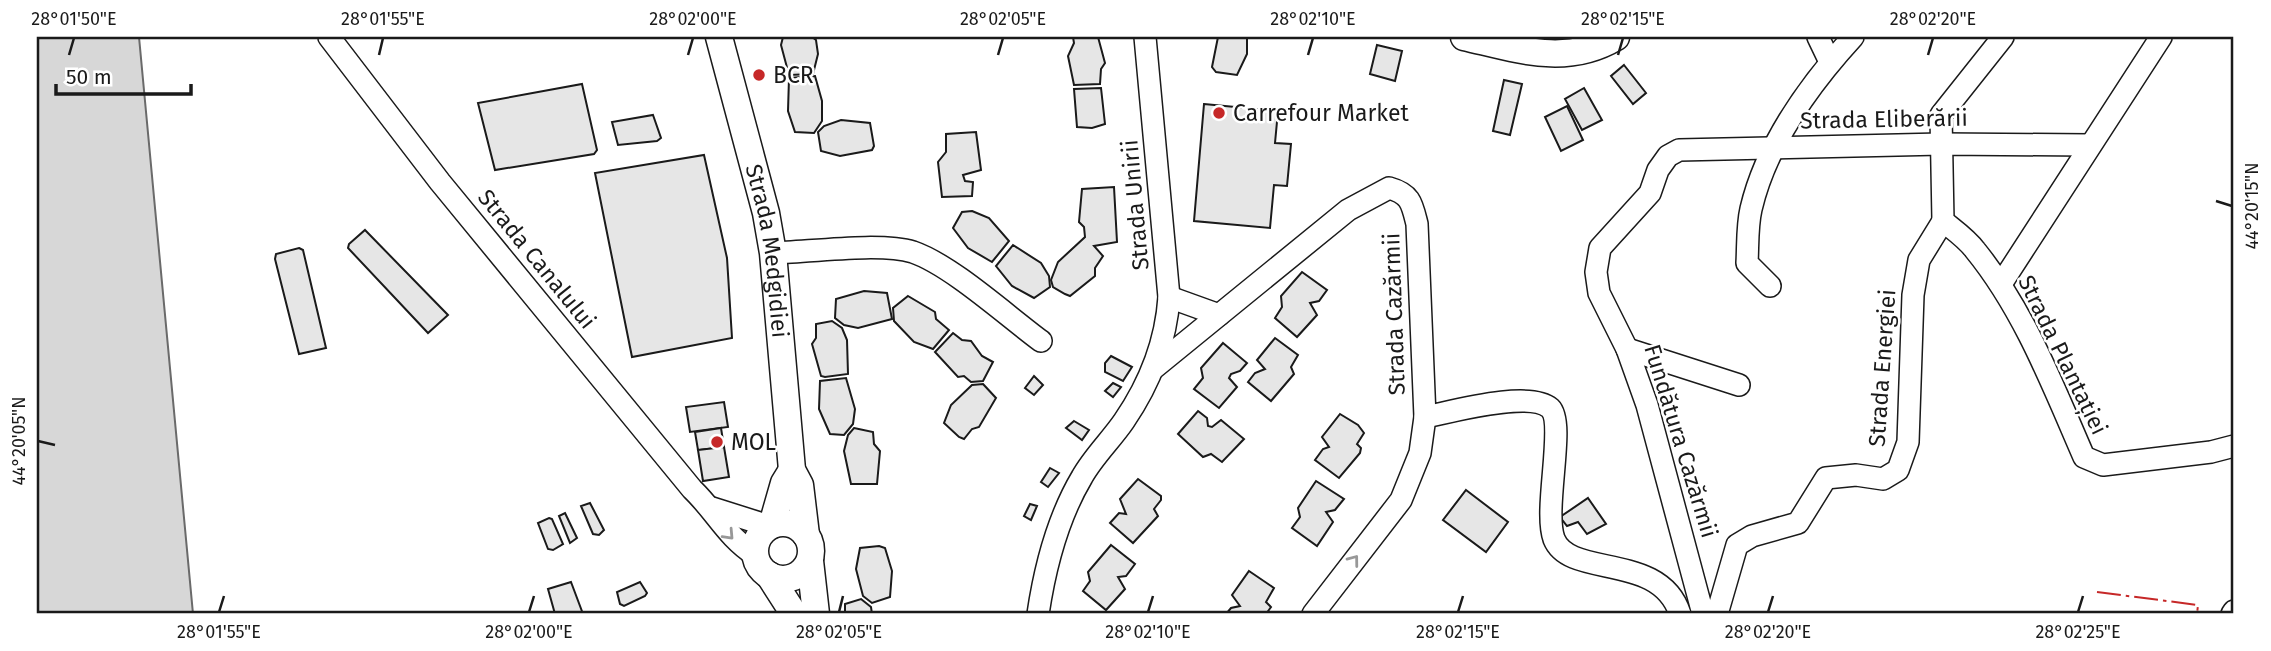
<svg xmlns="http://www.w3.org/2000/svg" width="2271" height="651" font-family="'Fira Sans',sans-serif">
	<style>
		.water { fill: #d7d7d7; stroke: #6a6a6a; stroke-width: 2 }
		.building { fill: #e6e6e6; stroke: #1a1a1a; stroke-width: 2 }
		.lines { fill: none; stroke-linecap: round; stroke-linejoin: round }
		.minor-casing { stroke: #1a1a1a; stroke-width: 24 }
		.major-casing { stroke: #1a1a1a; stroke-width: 29 }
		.minor { stroke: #fff; stroke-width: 21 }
		.major { stroke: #fff; stroke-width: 26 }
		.power { stroke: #c62828; stroke-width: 2; stroke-dasharray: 24 5 3.5 5; stroke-linecap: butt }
		.oneway { stroke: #989898 }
		.ticks { fill: none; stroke: #1a1a1a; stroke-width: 2.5 }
		.poi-dot { fill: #c62828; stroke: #fff; stroke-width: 2.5 }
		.labels { text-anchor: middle; stroke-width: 5; stroke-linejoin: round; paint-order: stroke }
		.poi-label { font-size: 23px; fill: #1a1a1a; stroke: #fff; text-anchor: start }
		.street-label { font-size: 23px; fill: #1a1a1a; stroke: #fff }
		.neatline { fill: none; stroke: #1a1a1a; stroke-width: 2.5 }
		.ticks-label { font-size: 18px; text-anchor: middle; fill: #1a1a1a }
	</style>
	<rect width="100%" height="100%" fill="#fff"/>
	<polygon class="water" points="37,37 139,37 193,614 37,614"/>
	<g class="building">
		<polygon points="783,37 812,37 816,40 818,54 813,74 789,75 781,45"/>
		<polygon points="1073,37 1098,37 1105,63 1101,69 1100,84 1074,85 1068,56 1074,43"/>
		<polygon points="1218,37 1247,37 1247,54 1237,75 1216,72 1212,67"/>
		<polygon points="1377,45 1402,51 1395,81 1370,74"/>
		<polygon points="1624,65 1646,93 1633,104 1611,76"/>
		<polygon points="815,76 822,101 822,121 814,133 795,132 788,111 789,78"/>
		<polygon points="1504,80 1522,84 1510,135 1493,131"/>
		<polygon points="582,84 597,150 594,154 495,170 478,103"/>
		<polygon points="1101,88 1105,124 1092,128 1077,127 1074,89"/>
		<polygon points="1584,88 1602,120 1582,130 1565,99"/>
		<polygon points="1204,104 1278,111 1275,143 1291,144 1287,186 1274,185 1270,228 1194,221"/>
		<polygon points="1567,106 1583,140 1561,151 1545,117"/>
		<polygon points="653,115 661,138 657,141 618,145 612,122"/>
		<polygon points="841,120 870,123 874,146 872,150 840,156 821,151 818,132 824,126"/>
		<polygon points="976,132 981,170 963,175 965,181 973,182 972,196 942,197 938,162 946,152 946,134"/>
		<polygon points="704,155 727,258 732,338 632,357 595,173"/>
		<polygon points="1114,187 1117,242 1094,246 1103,256 1095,268 1095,276 1070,296 1065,294 1053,287 1051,280 1058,262 1085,237 1084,227 1079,222 1082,189"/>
		<polygon points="972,211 989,218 1009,241 992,262 968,248 953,228 962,212"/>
		<polygon points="365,230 448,315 428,333 348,248 349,244"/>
		<polygon points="1013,245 1041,263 1049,276 1050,287 1034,298 1012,286 996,266"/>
		<polygon points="299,248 303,250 326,348 299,354 275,259 276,254"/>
		<polygon points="1302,272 1327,290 1319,301 1310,303 1317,315 1297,337 1275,318 1282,307 1281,296"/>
		<polygon points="864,291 887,293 892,319 858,328 844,325 835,318 836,299"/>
		<polygon points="908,296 935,312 936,319 949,330 933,349 914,342 894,321 893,308"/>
		<polygon points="832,321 842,328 847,340 848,374 825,377 821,376 812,344 816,338 816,324"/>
		<polygon points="953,333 962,340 971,341 982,356 993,362 983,381 971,382 964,376 958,377 935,352"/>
		<polygon points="1275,338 1298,355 1291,367 1294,374 1271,401 1248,382 1255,373 1265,369 1257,360"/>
		<polygon points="1223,343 1247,363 1240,371 1231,374 1229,378 1237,387 1219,408 1194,389 1203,378 1201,368"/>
		<polygon points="1111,356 1132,367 1123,381 1105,372 1105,363"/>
		<polygon points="1034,376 1043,385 1034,395 1025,388"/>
		<polygon points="846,378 855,409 853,424 844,435 830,434 819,409 820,381"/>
		<polygon points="1113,383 1121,387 1113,397 1105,391"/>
		<polygon points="983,384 996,398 979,427 972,429 964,439 959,437 944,423 951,405 972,385"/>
		<polygon points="724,402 728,427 690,432 686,407"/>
		<polygon points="1198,411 1207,418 1208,426 1212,427 1221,420 1244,439 1222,462 1211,454 1203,457 1178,434"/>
		<polygon points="1340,414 1358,425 1364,433 1357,444 1361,448 1360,453 1339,478 1315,460 1323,449 1329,447 1322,437"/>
		<polygon points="1074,421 1089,430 1082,440 1066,428"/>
		<polygon points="721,428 724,447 698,450 695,432"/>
		<polygon points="854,428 873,432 874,444 880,451 877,484 851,484 844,451 848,435"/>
		<polygon points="724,447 729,477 703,481 698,450"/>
		<polygon points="1050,468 1059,473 1048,487 1041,482"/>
		<polygon points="1138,479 1161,496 1161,500 1154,509 1158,516 1133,543 1110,523 1119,513 1126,514 1120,499"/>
		<polygon points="1316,481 1344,499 1335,510 1326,512 1333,522 1317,546 1292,528 1300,517 1298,508"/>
		<polygon points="1466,490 1508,522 1486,552 1443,520"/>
		<polygon points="1588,498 1606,524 1587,534 1578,522 1567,526 1560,517"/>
		<polygon points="590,503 604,530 599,535 593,534 581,506"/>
		<polygon points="1030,504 1037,506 1031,520 1024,516"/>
		<polygon points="565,513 577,538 570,543 559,516"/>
		<polygon points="549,518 552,519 563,544 553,550 548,549 538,523"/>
		<polygon points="1111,545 1135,564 1126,576 1118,577 1125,589 1106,610 1083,591 1090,581 1088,572"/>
		<polygon points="879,546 885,548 892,571 890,597 872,603 863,596 856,569 860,548"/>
		<polygon points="1249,571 1274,588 1266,602 1271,607 1266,614 1226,614 1231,608 1240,606 1232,595"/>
		<polygon points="571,582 583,614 555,614 548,589"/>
		<polygon points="640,582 647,593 645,596 624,606 620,604 617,592"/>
		<polygon points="861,599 871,607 872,614 845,614 845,604"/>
	</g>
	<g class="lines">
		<defs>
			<g id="minor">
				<path d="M329,37l111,145 252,307c24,23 35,48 63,66"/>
				<polyline points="1818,37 1830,62"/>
				<path d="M2003,37l-62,78 2,106c11,9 24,18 32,29 49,60 78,136 109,207l19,8 108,-13 23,-6"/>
				<path d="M773,253c36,-1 107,-11 140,-1 38,13 94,64 128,89"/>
				<polyline points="2001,284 2161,37"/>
				<path d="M1770,286l-23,-23c1,-17 0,-37 4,-54 15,-64 58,-124 102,-172"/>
				<polyline points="1169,297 1219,315"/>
				<polyline points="1627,349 1739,385"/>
				<path d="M1154,368l194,-158 41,-22c22,6 23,16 28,36l8,193c26,-5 104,-27 125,-9 16,15 -7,101 4,131 16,40 106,12 126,75"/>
				<polyline points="712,508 769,526"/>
				<path d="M1038,614c7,-47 19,-95 44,-137 11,-20 29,-37 42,-56 26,-38 42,-79 45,-124l-24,-260"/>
				<polyline points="1313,614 1401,500 1420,453 1425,417"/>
				<polyline points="1703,614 1647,405 1627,349 1599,293 1596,272 1600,248 1650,193 1658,170 1668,156 1679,150 1941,144 2089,145"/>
				<polyline points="1717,614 1737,545 1752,536 1798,523 1826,478 1856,475 1883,479 1898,470 1908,442 1913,295 1919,260 1943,221"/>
				<polyline points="2232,614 2234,611"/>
			</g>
			<g id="major">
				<path id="s1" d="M719,37l47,176 7,40 19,217 8,15 6,50"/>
				<path d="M1464,37c53,12 102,30 152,0"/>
				<circle cx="783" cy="551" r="28"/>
				<polyline points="772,525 784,483 792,470"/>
				<polyline points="810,561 816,614"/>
				<polyline points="769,575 794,614"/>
			</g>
		</defs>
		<use href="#minor" class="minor-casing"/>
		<use href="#major" class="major-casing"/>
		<use href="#minor" class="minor"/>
		<use href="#major" class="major"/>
		<polyline class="power" points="2097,592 2198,605 2197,614"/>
	</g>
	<defs><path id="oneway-chevron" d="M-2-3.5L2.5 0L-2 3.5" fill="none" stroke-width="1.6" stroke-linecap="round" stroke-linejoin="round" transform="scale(1.75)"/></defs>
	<g class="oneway">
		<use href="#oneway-chevron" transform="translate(729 535) rotate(47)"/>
		<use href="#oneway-chevron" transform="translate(1354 560) rotate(-53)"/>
	</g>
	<path class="ticks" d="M69,55l5,-17M379,55l4,-17M688,55l5,-17M998,55l5,-17M1308,55l5,-17M1618,55l5,-17M1928,55l5,-17M2216,201l16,5M38,441l17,4M219,612l5,-16M529,612l5,-16M839,612l4,-16M1148,612l5,-16M1458,612l5,-16M1768,612l5,-16M2078,612l5,-16"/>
	<g class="poi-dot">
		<circle cx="759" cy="75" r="7"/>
		<circle cx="1219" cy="113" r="7"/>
		<circle cx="717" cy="442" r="7"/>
	</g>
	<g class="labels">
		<g class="poi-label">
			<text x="773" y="83">BCR</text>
			<text x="1233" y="121">Carrefour Market</text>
			<text x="731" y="450">MOL</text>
		</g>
		<g class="street-label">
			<text transform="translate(1884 119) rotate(-1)" y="8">Strada Eliberării</text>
			<text transform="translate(1135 205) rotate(-95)" y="8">Strada Unirii</text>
			<text dy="8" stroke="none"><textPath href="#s1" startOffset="220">Strada Medgidiei</textPath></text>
			<text transform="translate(537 259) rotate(51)" y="8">Strada Canalului</text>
			<text transform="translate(1394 314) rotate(-92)" y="8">Strada Cazărmii</text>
			<text transform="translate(2063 355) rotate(64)" y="8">Strada Plantației</text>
			<text transform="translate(1882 368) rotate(-86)" y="8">Strada Energiei</text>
			<text transform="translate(1681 441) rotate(73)" y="8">Fundătura Cazărmii</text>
		</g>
	</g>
	<rect width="2271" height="651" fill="none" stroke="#ffffff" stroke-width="77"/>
	<path d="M56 84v10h135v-10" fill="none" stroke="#1a1a1a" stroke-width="3.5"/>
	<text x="66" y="84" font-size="21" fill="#1a1a1a" stroke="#ffffff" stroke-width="5" paint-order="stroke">50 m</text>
	<rect x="38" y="38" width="2194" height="574" class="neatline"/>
	<g class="ticks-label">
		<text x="74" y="25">28°01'50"E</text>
		<text x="383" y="25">28°01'55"E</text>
		<text x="693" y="25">28°02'00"E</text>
		<text x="1003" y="25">28°02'05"E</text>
		<text x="1313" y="25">28°02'10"E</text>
		<text x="1623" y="25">28°02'15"E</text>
		<text x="1933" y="25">28°02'20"E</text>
		<text transform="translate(2252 206) rotate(-90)" y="6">44°20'15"N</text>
		<text transform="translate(19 441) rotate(-90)" y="6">44°20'05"N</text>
		<text x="219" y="638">28°01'55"E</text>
		<text x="529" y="638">28°02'00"E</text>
		<text x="839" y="638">28°02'05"E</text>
		<text x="1148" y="638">28°02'10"E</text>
		<text x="1458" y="638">28°02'15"E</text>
		<text x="1768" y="638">28°02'20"E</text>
		<text x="2078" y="638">28°02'25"E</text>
	</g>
</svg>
